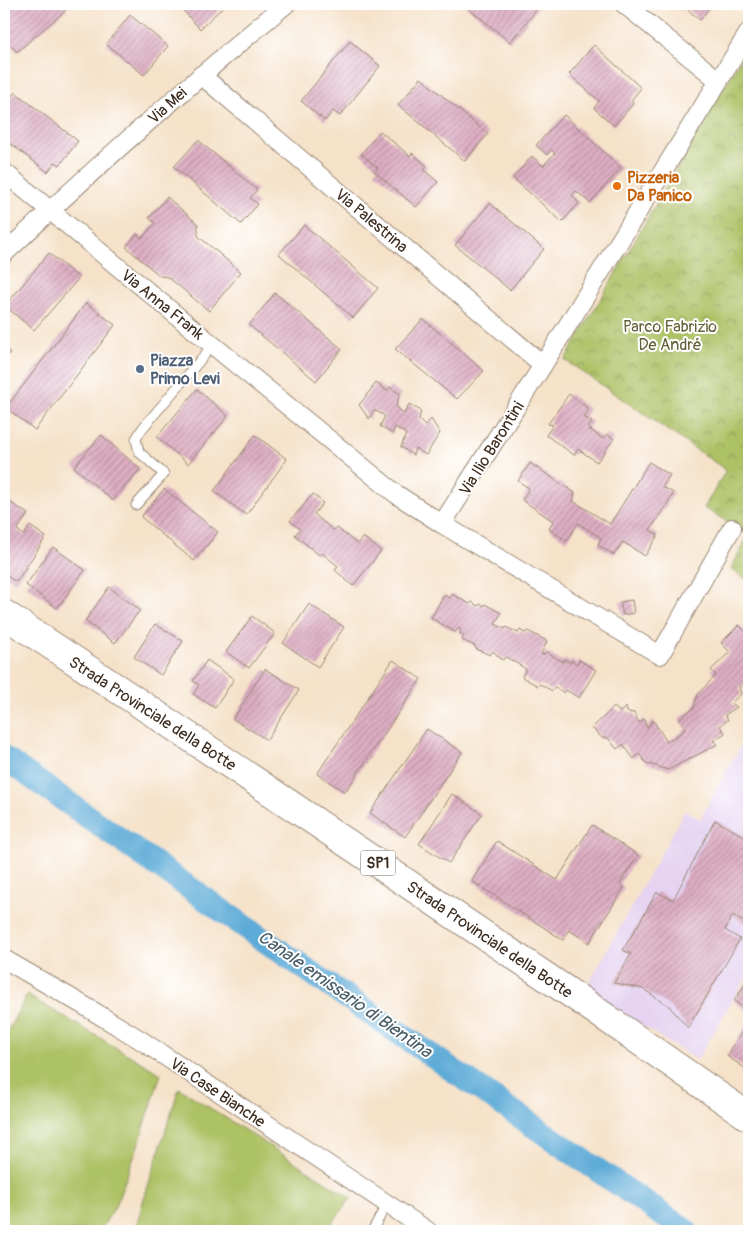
<svg xmlns="http://www.w3.org/2000/svg" width="753" height="1235" font-family="Pangolin,sans-serif">
	<style>
		.built { fill: #e5d3f1 }
		.grass { fill: #adc165; stroke: #747642 }
		.park { fill: url(#park-crowns); stroke: #747642 }
		.lines { fill: none; stroke-linecap: round; stroke-linejoin: round }
		.canal { stroke: #5dabd7; stroke-width: 24 }
		.building { fill: url(#building-hatch) }
		.lane-casing { stroke: #988674; stroke-width: 11 }
		.street-casing { stroke: #988674; stroke-width: 20 }
		.primary-casing { stroke: #988674; stroke-width: 30 }
		.lane { stroke: #fff; stroke-width: 9 }
		.street { stroke: #fff; stroke-width: 18 }
		.primary { stroke: #fff; stroke-width: 28 }
		.food-dot { fill: #e8710a; stroke: #fff; stroke-width: 2 }
		.service-dot { fill: #5c6f8a; stroke: #fff; stroke-width: 2 }
		.labels { text-anchor: middle; stroke-width: 4; stroke-linejoin: round; paint-order: stroke }
		.shield { fill: #fff; stroke: #766a62; stroke-width: 1 }
		.shield-label { font-size: 15px; font-weight: bold; fill: #3b2a1e }
		.street-label { font-size: 16px; fill: #3b2a1e; stroke: #fff }
		.food-label { font-size: 16px; font-weight: bold; fill: #c56008; stroke: #fff; text-anchor: start }
		.park-label { font-size: 16px; fill: #635f37; stroke: #fff }
		.service-label { font-size: 16px; font-weight: bold; fill: #4e5e75; stroke: #fff; text-anchor: start }
		.water-label { font-size: 18px; font-style: italic; fill: #495e68; stroke: #fff }
	</style>
	<defs>
		<pattern id="park-crowns" width="20" height="18" patternUnits="userSpaceOnUse" patternTransform="scale(1.25)"><rect width="20" height="18" fill="#adc165"/><path d="M2 6a3 3 0 1 1 6 0M12 15a3 3 0 1 1 6 0" fill="none" stroke="#8e9d53"/></pattern>
		<pattern id="building-hatch" width="6" height="6" patternUnits="userSpaceOnUse" patternTransform="scale(1.25)"><rect width="6" height="6" fill="#deafc4"/><path d="M-1 1l2-2M0 6l6-6M5 7l2-2" fill="none" stroke="#b58f9f"/></pattern>
	</defs>
	<rect width="100%" height="100%" fill="#fff"/>
	<filter id="ink" filterUnits="userSpaceOnUse"><feTurbulence type="fractalNoise" baseFrequency=".02" numOctaves="2"/><feDisplacementMap in="SourceGraphic" scale="10" xChannelSelector="R" yChannelSelector="G"/><feConvolveMatrix kernelMatrix="1 2 1 2 8 2 1 2 1" color-interpolation-filters="sRGB"/></filter>
	<filter id="wash" filterUnits="userSpaceOnUse"><feTurbulence type="fractalNoise" baseFrequency=".0096" numOctaves="4" result="noise"/><feDisplacementMap in="SourceGraphic" scale="20" xChannelSelector="R" yChannelSelector="G"/><feGaussianBlur stdDeviation="1.12" result="paint"/><feColorMatrix in="noise" values="0 0 0 0 0 0 0 0 0 0 0 0 0 0 0 0 0 1.4 0 .05"/><feComposite in="paint" operator="in"/></filter>
	<g filter="url(#wash)">
		<rect width="100%" height="100%" fill="#f5e2c9"/>
		<polygon class="built" points="749,731 749,973 697,1060 585,990 685,810 700,819"/>
		<g class="grass">
			<polygon points="27,995 161,1074 140,1140 116,1205 100,1231 4,1231 4,1038"/>
			<polygon points="179,1088 351,1198 326,1231 135,1231 142,1205"/>
		</g>
		<polygon class="park" points="749,55 749,581 731,569 749,534 704,508 726,470 565,360 740,60"/>
		<g class="lines">
			<polyline class="canal" points="4,758 261,938 686,1231"/>
		</g>
		<g id="blocks">
			<g class="building">
				<polygon points="12,4 63,4 67,9 17,52 4,37 4,11"/>
				<polygon points="181,4 226,4 200,29 179,6"/>
				<polygon points="463,4 533,4 538,8 510,42"/>
				<polygon points="681,4 712,4 700,20"/>
				<polygon points="130,15 168,46 144,75 106,44"/>
				<polygon points="350,41 380,66 340,116 333,111 325,121 301,101"/>
				<polygon points="594,45 641,88 632,99 633,104 614,126 594,108 599,101 569,74"/>
				<polygon points="421,78 488,134 465,161 398,105"/>
				<polygon points="15,92 78,141 60,165 55,162 48,172 4,139 4,106"/>
				<polygon points="564,115 621,168 590,203 576,191 572,195 579,203 562,222 513,178 532,156 543,166 555,153 551,150 547,155 536,145"/>
				<polygon points="380,131 410,156 412,153 427,166 424,170 438,182 416,207 375,172 378,168 361,154"/>
				<polygon points="198,140 257,190 250,198 258,204 241,224 174,167"/>
				<polygon points="167,197 198,224 198,236 241,272 209,311 168,277 160,276 126,247 137,234 142,238 155,223 149,218"/>
				<polygon points="490,203 544,249 510,290 455,245"/>
				<polygon points="304,225 378,288 353,318 279,254"/>
				<polygon points="49,253 79,278 34,330 5,306"/>
				<polygon points="275,293 342,349 316,381 249,325"/>
				<polygon points="86,303 115,325 35,430 6,408"/>
				<polygon points="423,319 484,371 457,399 395,349"/>
				<polygon points="4,346 10,353 4,359"/>
				<polygon points="376,383 387,391 390,387 400,394 396,406 404,414 409,404 421,411 419,420 425,426 431,419 440,433 426,455 415,448 413,455 401,447 406,434 395,427 392,434 380,426 385,416 374,410 369,419 359,405"/>
				<polygon points="197,389 228,416 188,464 157,437"/>
				<polygon points="569,394 589,409 584,417 592,422 588,428 603,439 607,434 614,439 597,462 578,449 574,455 546,435 553,425 548,424"/>
				<polygon points="101,435 140,469 113,501 74,467"/>
				<polygon points="255,435 287,459 246,515 214,491"/>
				<polygon points="649,462 670,475 662,487 674,493 650,530 658,535 645,556 623,542 614,555 598,545 601,538 578,523 567,541 549,529 553,521 522,500 529,488 518,481 530,463 575,493 573,501 610,524"/>
				<polygon points="164,489 218,532 194,561 141,517"/>
				<polygon points="313,494 323,503 314,514 333,530 337,528 357,544 363,537 381,551 353,586 335,570 338,566 322,553 319,555 295,535 300,529 290,521"/>
				<polygon points="8,501 28,514 17,530 24,535 30,526 46,537 16,582 4,574 4,508"/>
				<polygon points="53,547 85,570 57,608 26,585"/>
				<polygon points="109,587 140,610 115,643 85,621"/>
				<polygon points="452,594 470,604 472,602 478,606 480,604 484,606 485,604 501,613 495,624 505,629 506,627 518,633 520,630 525,633 528,631 547,641 541,654 543,655 546,652 563,662 564,659 570,663 571,660 577,664 579,660 596,670 579,698 566,690 564,693 555,687 552,691 540,684 538,686 522,677 526,669 506,657 502,660 493,651 490,655 476,649 475,646 462,640 464,635 459,633 461,631 459,628 455,632 431,618 444,595 450,598"/>
				<polygon points="632,600 634,613 623,615 620,602"/>
				<polygon points="309,604 344,627 318,667 283,643"/>
				<polygon points="252,616 275,633 249,668 226,652"/>
				<polygon points="155,624 183,641 161,675 134,657"/>
				<polygon points="739,625 749,635 749,672 745,676 749,681 739,687 741,694 731,703 737,707 725,715 728,720 720,726 725,733 713,741 718,744 668,770 646,763 639,754 634,759 623,744 617,749 608,738 602,738 592,728 614,707 620,712 626,707 627,712 634,713 639,723 644,719 647,728 653,720 667,742 686,729 679,719 694,708 698,694 716,675 711,670 730,652 721,643"/>
				<polygon points="207,660 234,679 215,708 193,694 199,685 193,681"/>
				<polygon points="393,660 421,679 345,792 317,774"/>
				<polygon points="265,669 299,690 267,740 233,719"/>
				<polygon points="427,729 462,752 405,837 370,813"/>
				<polygon points="452,794 482,814 449,863 419,844"/>
				<polygon points="715,820 749,839 749,926 733,915 725,930 740,939 688,1028 669,1006 643,989 614,983 631,954 623,950 657,892 673,900"/>
				<polygon points="592,825 638,855 620,883 624,888 589,943 569,930 563,940 472,881 497,841 557,880"/>
				<polygon points="749,978 749,1012 734,1001"/>
				<polygon points="749,1021 749,1071 727,1056"/>
			</g>
		</g>
	</g>
	<g filter="url(#ink)">
		<use href="#blocks" fill-opacity="0" stroke="#988674" stroke-width="1"/>
		<g class="lines">
			<defs>
				<g id="lane">
					<polyline points="136,505 164,474 139,452 136,439 142,429 213,345"/>
					<polyline points="372,1231 387,1204"/>
				</g>
				<g id="street">
					<polyline points="624,4 718,80"/>
					<polyline points="201,75 543,365"/>
					<polyline points="4,172 182,320 396,494 442,524 660,655 732,528"/>
					<path d="M4,254c91,-87 186,-170 282,-250"/>
					<polyline points="442,524 543,365 749,32"/>
					<polyline points="4,959 83,1005 139,1039 428,1231"/>
				</g>
				<polyline id="primary" points="4,614 145,707 579,999 749,1117"/>
			</defs>
			<use href="#lane" class="lane-casing"/>
			<use href="#street" class="street-casing"/>
			<use href="#primary" class="primary-casing"/>
			<use href="#lane" class="lane"/>
			<use href="#street" class="street"/>
			<use href="#primary" class="primary"/>
		</g>
	</g>
	<circle class="food-dot" cx="617" cy="186" r="5"/>
	<circle class="service-dot" cx="140" cy="369" r="5"/>
	<g class="labels">
		<rect class="shield" x="360.5" y="850.5" width="35" height="25" rx="4"/>
		<g class="shield-label">
			<text x="378" y="868">SP1</text>
		</g>
		<g class="street-label">
			<text transform="translate(167 105) rotate(-42)" y="6">Via Mei</text>
			<text transform="translate(372 220) rotate(40)" y="6">Via Palestrina</text>
			<text transform="translate(163 304) rotate(39)" y="6">Via Anna Frank</text>
			<text transform="translate(491 448) rotate(-58)" y="6">Via Ilio Barontini</text>
			<text transform="translate(153 713) rotate(33)" y="6">Strada Provinciale della Botte</text>
			<text transform="translate(490 939) rotate(34)" y="6">Strada Provinciale della Botte</text>
			<text transform="translate(218 1092) rotate(34)" y="6">Via Case Bianche</text>
		</g>
		<g class="food-label">
			<text x="627" y="183">Pizzeria<tspan x="627" dy="18">Da Panico</tspan></text>
		</g>
		<g class="park-label">
			<text x="670" y="332">Parco Fabrizio<tspan x="670" dy="18">De André</tspan></text>
		</g>
		<g class="service-label">
			<text x="150" y="366">Piazza<tspan x="150" dy="18">Primo Levi</tspan></text>
		</g>
		<g class="water-label">
			<text transform="translate(345 994) rotate(35)" y="6">Canale emissario di Bientina</text>
		</g>
	</g>
	<rect width="753" height="1235" fill="none" stroke="#fff" stroke-width="20"/>
</svg>
